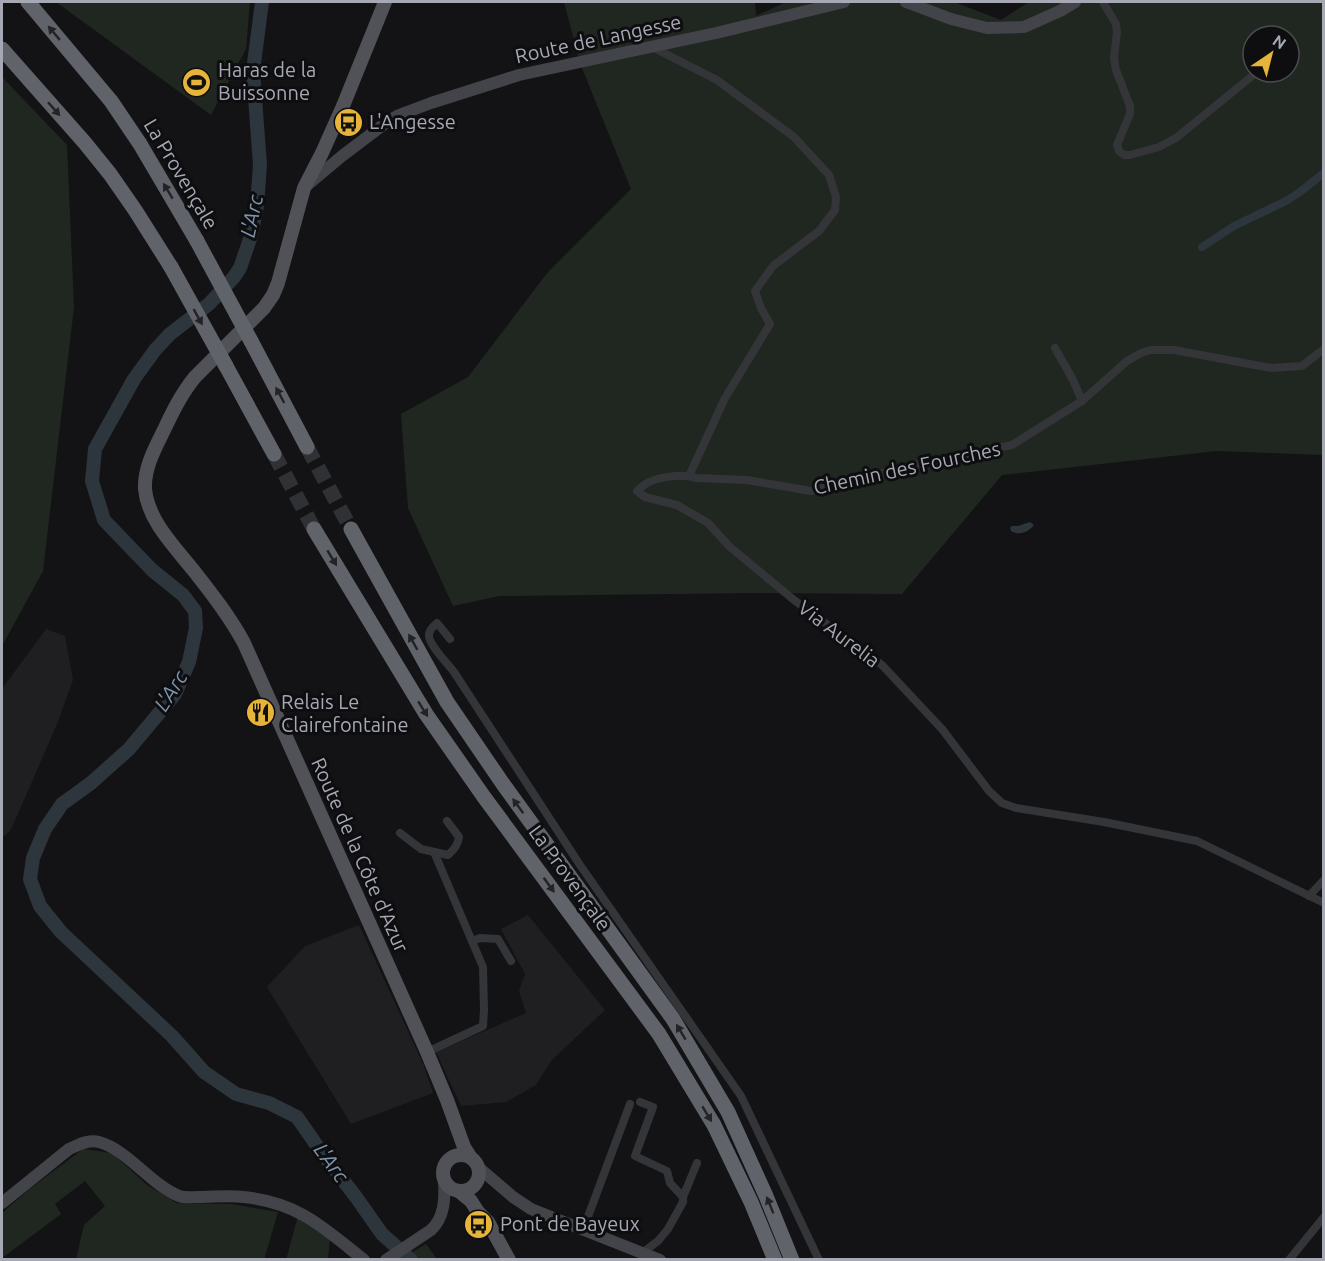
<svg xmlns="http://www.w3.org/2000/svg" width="1325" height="1261" font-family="Ubuntu,sans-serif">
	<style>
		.built { fill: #1f1f22 }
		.green { fill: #202721; fill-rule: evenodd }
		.water { fill: #2d353d }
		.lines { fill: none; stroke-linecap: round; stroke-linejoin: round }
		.canal { stroke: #2d353d; stroke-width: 8 }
		.river { stroke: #2d353d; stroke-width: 14 }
		.highway-tunnel { stroke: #303135; stroke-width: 15; stroke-dasharray: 15 8; stroke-linecap: butt }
		.street { stroke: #343539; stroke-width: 8 }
		.secondary { stroke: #434449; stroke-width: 12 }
		.primary { stroke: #515258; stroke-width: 14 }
		.highway { stroke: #61636a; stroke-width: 15 }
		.highway-bridge { stroke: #61636a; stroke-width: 15 }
		.oneway { fill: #232326 }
		.labels { text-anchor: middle; stroke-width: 6; stroke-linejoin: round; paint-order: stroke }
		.street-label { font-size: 20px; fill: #a6a9b4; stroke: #0e0e10 }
		.poi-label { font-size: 20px; fill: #a6a9b4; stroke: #0e0e10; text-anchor: start }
		.water-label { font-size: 21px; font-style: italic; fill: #7e95ad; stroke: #0e0e10 }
	</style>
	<rect width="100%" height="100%" fill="#131315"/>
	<g class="built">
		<polygon points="46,629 65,636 73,680 57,724 21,807 10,831 2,838 2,689"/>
		<polygon points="528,915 605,1010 552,1060 536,1085 506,1102 461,1106 436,1052 526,1013 519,991 525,974 501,929"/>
		<polygon points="359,925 424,1066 433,1093 351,1124 267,987 305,946"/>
	</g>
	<g class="green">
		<polygon points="56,2 250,2 246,49 211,115"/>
		<path d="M564,2h191l1,14 30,-14h168l47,18 28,-18h294v453l-106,-4 -215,24 -100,119 -149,-1 -254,3 -46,10 -45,-98 -7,-94 67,-37 80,-105 83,-83 -51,-126zM1253,36h36v36h-36z"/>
		<polygon points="2,77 67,145 74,307 43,571 2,646"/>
		<polygon points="83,1149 112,1153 147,1185 177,1203 231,1204 278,1212 264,1260 76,1259 84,1225 105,1206 85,1181 55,1204 61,1214 2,1258 2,1213 31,1188"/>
		<polygon points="298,1216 330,1239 328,1259 286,1260"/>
		<polygon points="426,1244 437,1259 401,1259"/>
	</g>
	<path class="water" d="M1030,522l4,3c-5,7 -15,11 -23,6l-1,-3 2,-2h6z"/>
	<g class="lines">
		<polyline class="canal" points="1202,247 1234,226 1286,201 1300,192 1324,173"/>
		<polyline class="river" points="262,2 253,71 260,165 257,206 251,236 240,268 234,277 209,304 170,334 155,350 134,379 95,449 92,481 104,520 152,570 183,595 195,611 196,628 189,662 175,694 129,749 91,783 62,804 45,829 33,858 30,879 40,906 61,932 172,1036 204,1072 236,1094 269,1103 297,1117 322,1153 356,1197 382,1234 411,1260"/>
		<g class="highway-tunnel">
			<polyline points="307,447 351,529"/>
			<polyline points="274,454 314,529"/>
		</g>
		<g class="street">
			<polyline points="1103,2 1116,24 1117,32 1114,59 1116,70 1130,106 1130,114 1117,145 1119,151 1124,155 1130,155 1159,147 1176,138 1257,72"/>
			<polyline points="652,47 717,80 794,137 829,175 836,197 835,210 819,231 773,266 755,291 761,308 770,324 725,398 689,476"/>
			<polyline points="1055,348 1073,380 1082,401"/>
			<path d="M1324,349l-22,17 -31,2 -97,-18h-24l-9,3 -14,8 -45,40 -70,44 -88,18 -113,28 -64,-11 -51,-2c-13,-5 -41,-1 -52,7 -3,2 -5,4 -7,6l8,6 32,8 31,18 22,24 64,53 88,65 60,64 47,62 13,12 14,5 88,14 93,19 127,62"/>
			<path d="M450,639l-13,-16c-3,3 -8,6 -8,12 -1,9 19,29 25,37l126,193 161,231 78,164"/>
			<path d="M400,833l21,16 27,6c6,-5 10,-10 11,-18l-12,-16"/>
			<polyline points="1309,896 1324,880"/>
			<polyline points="472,941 480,938 498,939 511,961"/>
			<polyline points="427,1052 483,1026 484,1010 483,967 434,852"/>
			<polyline points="640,1102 653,1107 635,1156 667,1171 670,1183 683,1197 683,1202 668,1229 658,1241 642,1253"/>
			<polyline points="683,1197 697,1163"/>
			<polyline points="583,1230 630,1104"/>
			<polyline points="1289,1260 1324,1217"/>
		</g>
		<g class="secondary">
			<polyline points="906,2 951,19 987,28 1024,27 1060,11 1075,2"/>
			<polyline points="305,187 342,156 387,122 399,115 431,103 519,75 716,33 844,2"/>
			<polyline points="478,1167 513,1197 531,1209 660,1260"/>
			<path d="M2,1203l67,-54c9,-4 20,-10 30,-7 29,8 51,42 80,54 6,2 13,1 19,1 15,0 31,-2 46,0 55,6 79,30 120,63"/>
			<path d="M386,1260l45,-30c14,-13 14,-32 13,-51"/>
		</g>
		<g class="primary">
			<path d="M385,2l-42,104 -21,47 -18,35 -26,95 -5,12 -9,13 -69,69c-14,17 -23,36 -32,55 -9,18 -19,37 -18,57 3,32 30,58 49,82 18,23 36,46 50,72l183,409 20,48 17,47 7,11"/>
			<circle cx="461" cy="1173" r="18"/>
			<polyline points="459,1191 471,1201 478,1212 488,1222 509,1260"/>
		</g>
		<g class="highway">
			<polyline points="28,2 111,101 140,144 197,241"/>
			<polyline points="2,49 85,143 110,174 135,210 171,267"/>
			<polyline points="251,341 307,447"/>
			<polyline points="226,366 274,454"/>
			<polyline points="314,529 426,714 484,797 659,1034 714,1125 751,1202 775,1260"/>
			<polyline points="351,529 447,702 503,784 673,1019 728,1112 766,1196 792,1260"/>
		</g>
		<g class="highway-bridge">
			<polyline points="197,241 251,341"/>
			<polyline points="171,267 226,366"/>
		</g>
	</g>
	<defs><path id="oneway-solid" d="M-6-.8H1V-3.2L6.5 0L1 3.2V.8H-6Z" transform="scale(1.5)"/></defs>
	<g class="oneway">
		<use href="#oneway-solid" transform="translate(54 33) rotate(-130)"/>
		<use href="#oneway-solid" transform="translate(54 109) rotate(49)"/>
		<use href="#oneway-solid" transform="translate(168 191) rotate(-121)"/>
		<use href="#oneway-solid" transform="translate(198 317) rotate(61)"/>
		<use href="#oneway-solid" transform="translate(280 395) rotate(-118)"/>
		<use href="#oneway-solid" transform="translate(332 558) rotate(59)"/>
		<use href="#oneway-solid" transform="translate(413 642) rotate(-119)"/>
		<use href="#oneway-solid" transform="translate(423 709) rotate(58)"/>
		<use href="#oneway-solid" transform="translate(518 806) rotate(-126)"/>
		<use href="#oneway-solid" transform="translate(549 885) rotate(54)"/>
		<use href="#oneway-solid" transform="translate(681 1032) rotate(-121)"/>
		<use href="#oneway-solid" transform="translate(707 1114) rotate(59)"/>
		<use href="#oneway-solid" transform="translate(770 1205) rotate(-112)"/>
	</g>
	<defs>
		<symbol id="stadium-disc" viewBox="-11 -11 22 22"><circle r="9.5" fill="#e6b43a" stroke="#0e0e10"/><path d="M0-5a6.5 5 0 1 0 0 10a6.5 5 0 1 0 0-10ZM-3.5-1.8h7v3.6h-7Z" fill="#111"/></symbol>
		<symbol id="bus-disc" viewBox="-11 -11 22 22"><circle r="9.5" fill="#e6b43a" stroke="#0e0e10"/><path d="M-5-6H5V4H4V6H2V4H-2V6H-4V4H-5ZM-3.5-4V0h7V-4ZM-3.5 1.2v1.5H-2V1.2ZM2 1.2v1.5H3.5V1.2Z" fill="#111"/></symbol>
		<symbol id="restaurant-disc" viewBox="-11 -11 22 22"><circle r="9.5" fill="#e6b43a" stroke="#0e0e10"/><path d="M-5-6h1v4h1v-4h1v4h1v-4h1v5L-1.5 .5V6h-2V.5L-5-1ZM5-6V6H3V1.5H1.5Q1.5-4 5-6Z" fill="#111"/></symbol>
	</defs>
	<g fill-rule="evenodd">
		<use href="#stadium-disc" x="180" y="66" width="33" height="33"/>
		<use href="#bus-disc" x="332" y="106" width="33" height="33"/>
		<use href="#restaurant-disc" x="244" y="696" width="33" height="33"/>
		<use href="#bus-disc" x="462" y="1208" width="33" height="33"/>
	</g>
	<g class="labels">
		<g class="street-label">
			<text transform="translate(598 39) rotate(-12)" y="7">Route de Langesse</text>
			<text transform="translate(181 174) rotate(59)" y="7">La Provençale</text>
			<text transform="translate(907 468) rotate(-12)" y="7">Chemin des Fourches</text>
			<text transform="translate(839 634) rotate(37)" y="7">Via Aurelia</text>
			<text transform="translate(360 855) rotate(66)" y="7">Route de la Côte d'Azur</text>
			<text transform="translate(570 878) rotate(54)" y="7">La Provençale</text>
		</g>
		<g class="poi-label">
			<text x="218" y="77">Haras de la<tspan x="218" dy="23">Buissonne</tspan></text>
			<text x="369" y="129">L'Angesse</text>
			<text x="281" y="709">Relais Le<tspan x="281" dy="23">Clairefontaine</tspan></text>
			<text x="500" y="1231">Pont de Bayeux</text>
		</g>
		<g class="water-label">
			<text transform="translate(252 216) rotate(-78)" y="7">L'Arc</text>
			<text transform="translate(171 691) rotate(-58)" y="7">L'Arc</text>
			<text transform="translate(331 1163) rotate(54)" y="7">L'Arc</text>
		</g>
	</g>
	<rect width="1325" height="1261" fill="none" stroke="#a6a9b4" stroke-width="6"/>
	<g transform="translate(1271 54) rotate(35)"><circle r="28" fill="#0e0e10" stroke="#4b4c52" stroke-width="1.5"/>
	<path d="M0-4.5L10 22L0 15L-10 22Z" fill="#e6b43a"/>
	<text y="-9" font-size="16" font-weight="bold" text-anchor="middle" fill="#a6a9b4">N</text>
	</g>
</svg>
